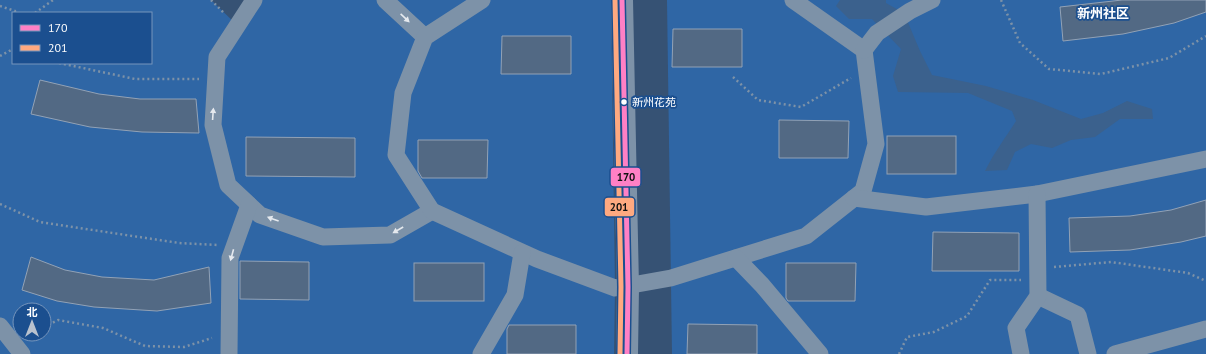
<svg xmlns="http://www.w3.org/2000/svg" width="1206" height="354" font-family="'PT Sans','Noto Sans SC',sans-serif">
	<style>
		.green { fill: #2f66a5; fill-rule: evenodd }
		.water { fill: #3b618d }
		.building { fill: #526984; stroke: #92a2b6 }
		.lines { fill: none; stroke-linecap: round; stroke-linejoin: round }
		.path { stroke: #7d92a8; stroke-width: 2.5; stroke-dasharray: 2 3; stroke-linecap: butt }
		.minor { stroke: #7d92a8; stroke-width: 17 }
		.tertiary { stroke: #7d92a8; stroke-width: 22 }
		.bus-1-casing { stroke: #1b4f8f; stroke-width: 8 }
		.bus-2-casing { stroke: #1b4f8f; stroke-width: 8 }
		.bus-1 { stroke: #ff80c5; stroke-width: 5 }
		.bus-2 { stroke: #ffa980; stroke-width: 5 }
		.oneway { fill: #e5e9ee }
		.bus-dot { fill: #fff; stroke: #1b4f8f; stroke-width: 1.5 }
		.labels { text-anchor: middle; stroke-width: 3.5; stroke-linejoin: round; paint-order: stroke }
		.bus-label { font-size: 11px; fill: #fff; stroke: #1b4f8f; text-anchor: start }
		.neighbourhood-label { font-size: 13px; font-weight: bold; fill: #fff; stroke: #1b4f8f }
		.line-badge { stroke: #1b4f8f; stroke-width: 1.5 }
		.pale-badge-label { font-size: 11px; text-anchor: middle; font-weight: bold; fill: #111 }
	</style>
	<rect width="100%" height="100%" fill="#365274"/>
	<g class="green">
		<path d="M0,0h211l26,25 17,-25h357l4,288 -1,66h-614zM13,13h138v50h-138zM20,310h24v24h-24z"/>
		<polygon points="667,0 1206,0 1206,354 672,354"/>
	</g>
	<path class="water" d="M840,0h46v3l18,10 16,38 12,24 54,11 47,14 48,19 22,-6 24,-12 25,8 1,10h-33l-25,18 -24,3 -19,8 -21,-4 -16,8 -8,18 -22,1c8,-17 21,-34 31,-50l-4,-10 -44,-18 -70,-1 -5,-16 8,-27 -29,-30h-23l-13,-13z"/>
	<g class="building">
		<polygon points="1122,0 1206,0 1206,12 1174,23 1123,34 1063,41 1060,7"/>
		<polygon points="673,29 742,29 742,67 672,67"/>
		<polygon points="502,36 571,36 571,74 501,74"/>
		<polygon points="40,80 99,94 140,99 196,99 199,133 142,132 90,127 31,114"/>
		<polygon points="779,120 849,121 848,158 779,158"/>
		<rect x="887" y="136" width="69" height="38"/>
		<polygon points="246,137 355,138 355,177 246,176"/>
		<polygon points="418,140 488,140 487,178 422,178 418,171"/>
		<polygon points="1206,200 1206,236 1181,242 1130,250 1070,252 1069,218 1130,216 1171,210"/>
		<polygon points="933,232 1019,233 1019,271 932,271"/>
		<polygon points="31,257 65,270 102,277 154,280 209,267 211,303 157,311 94,307 57,301 22,290"/>
		<polygon points="240,261 309,262 309,300 240,299"/>
		<rect x="414" y="263" width="70" height="38"/>
		<polygon points="786,263 856,263 855,301 788,301 786,298"/>
		<polygon points="688,324 757,325 757,354 687,354"/>
		<polygon points="509,325 576,325 576,354 507,354 507,329"/>
	</g>
	<g class="lines">
		<g class="path">
			<polyline points="211,0 225,14"/>
			<polyline points="1001,0 1020,43 1049,69 1101,74 1169,58 1206,36"/>
			<polyline points="0,6 15,11 15,13"/>
			<polyline points="35,13 53,0"/>
			<polyline points="0,56 13,49"/>
			<polyline points="59,63 135,79 199,79"/>
			<polyline points="733,77 758,100 801,107 851,78"/>
			<polyline points="0,204 40,222 179,243 218,245"/>
			<polyline points="1054,267 1111,262 1188,273 1206,281"/>
			<polyline points="44,327 58,320 103,328 145,346 184,347 212,338"/>
			<polyline points="899,354 907,337 934,332 967,316 990,280 1021,280"/>
		</g>
		<g class="minor">
			<polyline points="254,0 217,57 213,125 228,185 260,215 323,237 390,235 432,211"/>
			<polyline points="385,0 425,37"/>
			<polyline points="482,0 425,37 403,93 396,155 432,211 537,259 615,288 671,278 806,236 863,191 876,144 864,50 793,0"/>
			<polyline points="864,50 877,33 910,11 932,0"/>
			<polyline points="854,198 926,207 1037,194 1206,159"/>
			<polyline points="736,258 762,285 820,354"/>
			<polyline points="1038,296 1078,315 1088,354"/>
			<polyline points="0,326 22,354"/>
			<polyline points="229,354 230,258 249,205"/>
			<polyline points="481,354 515,295 522,253"/>
			<polyline points="1021,354 1016,328 1038,296 1037,194"/>
			<polyline points="1115,354 1206,329"/>
		</g>
		<polyline class="tertiary" points="622,0 628,287 627,354"/>
		<defs>
			<polyline id="bus-1" points="622,0 628,287 627,354"/>
			<polyline id="bus-2" points="615,0 621,287 620,354"/>
		</defs>
		<use href="#bus-1" class="bus-1-casing"/>
		<use href="#bus-2" class="bus-2-casing"/>
		<use href="#bus-1" class="bus-1"/>
		<use href="#bus-2" class="bus-2"/>
	</g>
	<defs><path id="oneway-solid" d="M-6-.8H1V-3.2L6.5 0L1 3.2V.8H-6Z"/></defs>
	<g class="oneway">
		<use href="#oneway-solid" transform="translate(405 18) rotate(43)"/>
		<use href="#oneway-solid" transform="translate(213 114) rotate(-86)"/>
		<use href="#oneway-solid" transform="translate(273 219) rotate(-160)"/>
		<use href="#oneway-solid" transform="translate(398 230) rotate(150)"/>
		<use href="#oneway-solid" transform="translate(232 255) rotate(105)"/>
	</g>
	<circle class="bus-dot" cx="624" cy="102" r="3.5"/>
	<g class="labels">
		<g class="bus-label">
			<text x="632" y="106">新州花苑</text>
		</g>
		<g class="neighbourhood-label">
			<text x="1103" y="18">新州社区</text>
		</g>
	</g>
	<g class="line-badge">
		<rect x="610" y="167" width="31" height="20" rx="4" fill="#ff80c5"/>
		<rect x="604" y="197" width="31" height="20" rx="4" fill="#ffa980"/>
	</g>
	<g class="pale-badge-label">
		<text x="626" y="181">170</text>
		<text x="619" y="211">201</text>
	</g>
	<rect x="12" y="12" width="140" height="52" fill="#1b4f8f" stroke="#7695bc"/>
	<rect x="20" y="25" width="20" height="6" fill="#ff80c5" stroke="#7695bc"/>
	<text x="48" y="32" font-size="12" fill="#ffffff">170</text>
	<rect x="20" y="45" width="20" height="6" fill="#ffa980" stroke="#7695bc"/>
	<text x="48" y="52" font-size="12" fill="#ffffff">201</text>
	<g transform="translate(32 322)"><circle r="19" fill="#1b4f8f" stroke="#7695bc"/>
	<path d="M0-3L7 15L0 10L-7 15Z" fill="#b9c2ce"/>
	<text y="-6" font-size="11" font-weight="bold" text-anchor="middle" fill="#ffffff">北</text>
	</g>
</svg>
